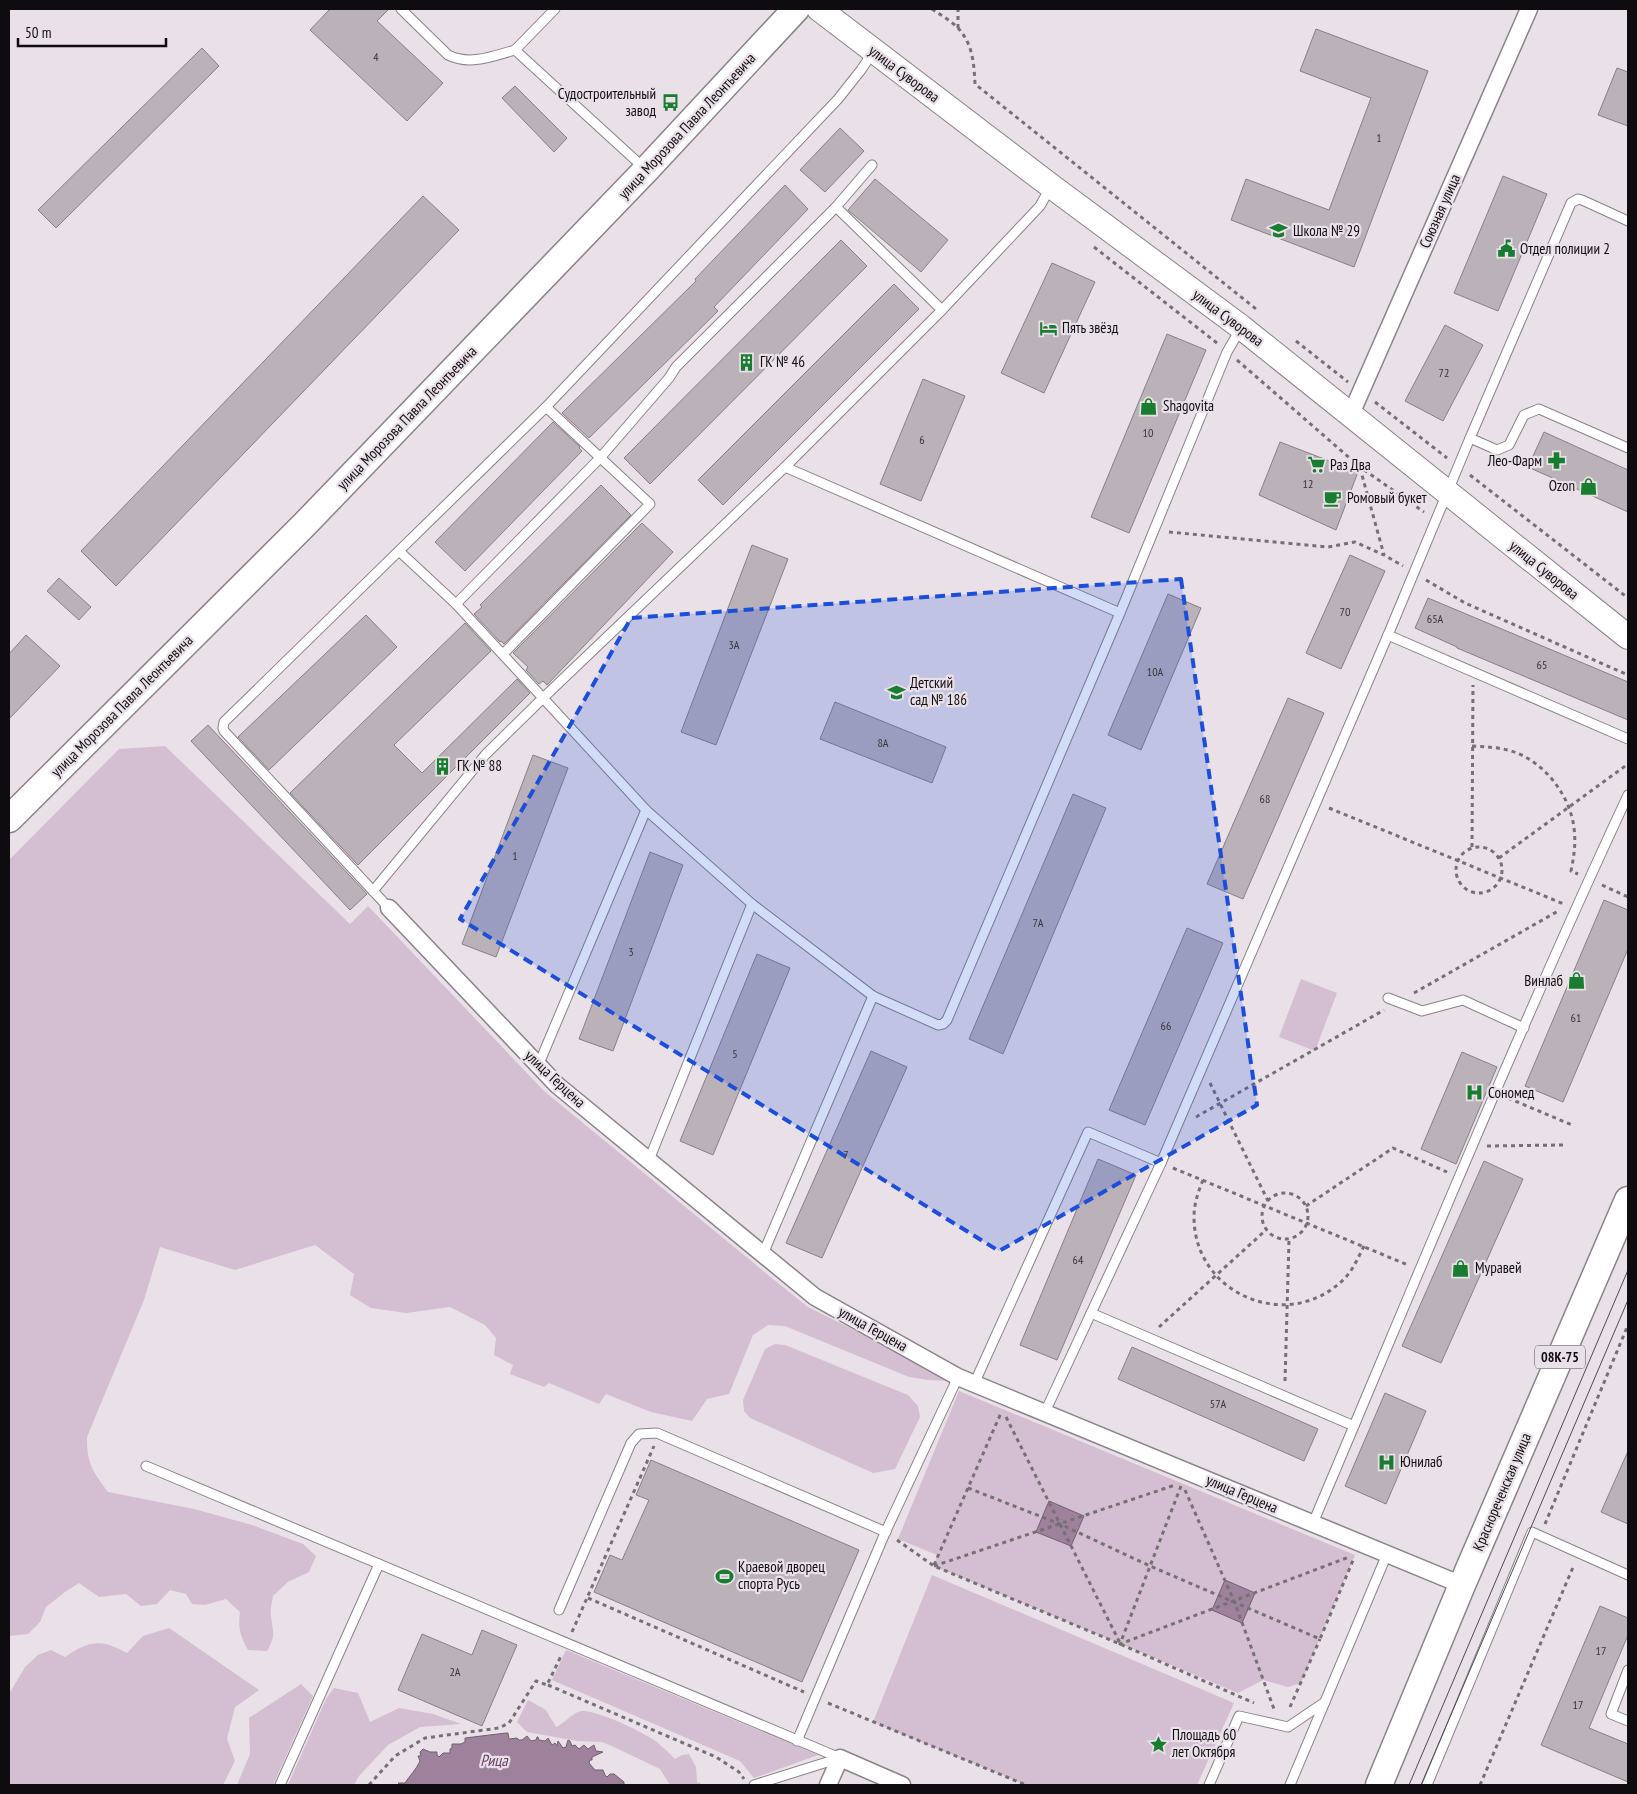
<svg xmlns="http://www.w3.org/2000/svg" width="1637" height="1794" font-family="'PT Sans Narrow',sans-serif">
	<style>
		.green { fill: #d4bed1 }
		.water { fill: #9e829b; stroke: #735f71 }
		.building { fill: #bab1b9; stroke: #888087 }
		.lines { fill: none; stroke-linecap: round; stroke-linejoin: round }
		.service-casing { stroke: #8a8389; stroke-width: 11 }
		.minor-casing { stroke: #8a8389; stroke-width: 19 }
		.secondary-casing { stroke: #8a8389; stroke-width: 26 }
		.primary-casing { stroke: #8a8389; stroke-width: 29 }
		.path { stroke: #767075; stroke-width: 3; stroke-dasharray: 4 4; stroke-linecap: butt }
		.service { stroke: #fff; stroke-width: 9 }
		.minor { stroke: #fff; stroke-width: 16 }
		.secondary { stroke: #fff; stroke-width: 24 }
		.primary { stroke: #fff; stroke-width: 26 }
		.tram { stroke: #504b50; stroke-width: 1 }
		.marked { fill: #1d4ed8; fill-opacity: 0.2; stroke: #1d4ed8; stroke-width: 4; stroke-dasharray: 10 6; stroke-linejoin: round }
		.labels { text-anchor: middle; stroke-width: 4.5; stroke-linejoin: round; paint-order: stroke }
		.number-label { font-size: 12px; fill: #3a353a }
		.shield { fill: #e9e0e8; stroke: #504c50; stroke-width: 1 }
		.shield-label { font-size: 14px; font-weight: bold; fill: #0f0c0f }
		.street-label { font-size: 15px; fill: #0f0c0f; stroke: #e9e0e8 }
		.poi-label { font-size: 15px; fill: #0f0c0f; stroke: #e9e0e8; text-anchor: start }
		.water-label { font-size: 16px; font-style: italic; fill: #683f65; stroke: #e9e0e8 }
	</style>
	<rect width="100%" height="100%" fill="#e9e0e8"/>
	<g class="green">
		<path d="M165,746l185,178 18,-18 176,185 229,188 35,28 126,63 15,11 -21,-1 -19,-3 -124,-51 -17,-1 -15,10 -24,59 -22,5 -15,22 -41,-9 -45,-18 -7,10 -50,-21 -5,4 -34,-13 3,-9 -19,-10 2,-17 -11,-13 -35,-18 -44,6 -35,-5 -21,-13 4,-21 -39,-29 -80,25 -75,-23 -16,53 -57,137c0,27 5,33 21,55l86,17 58,16 51,19 13,12 -7,16 -21,10 -15,14c-1,6 -3,14 -2,20 2,18 5,19 -4,35l-19,-1c-8,-15 -10,-21 -8,-38l-14,-13 -21,6 -13,-1 -6,-10 -16,-4 -13,14 -16,2 -15,-12 -27,3 -20,-14 -14,9 -19,15 -6,15 -12,12 -19,2v-776l110,-111z"/>
		<polygon points="1301,979 1337,993 1315,1051 1279,1037"/>
		<polygon points="775,1344 785,1345 908,1395 918,1406 920,1417 895,1469 873,1473 750,1418 744,1411 743,1400 765,1349"/>
		<polygon points="959,1391 1355,1555 1301,1683 1288,1687 1263,1680 1238,1693 934,1566 937,1555 898,1539"/>
		<polygon points="932,1575 1234,1703 1197,1785 1026,1785 873,1722"/>
		<path d="M169,1628l90,62 -24,17 -8,32 8,22 -12,24h-214v-91l16,-27 13,-12 13,-5 14,7c25,-17 36,-18 62,-4l16,-17z"/>
		<polygon points="566,1650 818,1755 754,1778 740,1761 552,1680"/>
		<polygon points="301,1684 313,1696 273,1785 237,1785 250,1754 249,1718"/>
		<polygon points="334,1688 358,1693 370,1722 399,1708 433,1714 461,1724 420,1727 388,1745 359,1776 354,1785 288,1785 326,1699"/>
		<path d="M528,1700l18,10 10,17c10,-4 15,-14 26,-16 15,-1 64,22 76,32 6,5 12,11 17,16l7,-4 7,-1 7,13 1,15 7,3h-34l-10,-16 -46,-22 -12,-5 -25,-1 -50,-9 -10,-10z"/>
	</g>
	<g class="water">
		<polygon points="1049,1501 1084,1516 1071,1546 1036,1532"/>
		<polygon points="1225,1580 1255,1593 1242,1623 1212,1610"/>
		<path d="M506,1733h2l1,6 8,-1 2,2h3l5,-4 4,5 5,-1 1,-3h1l1,3 6,1 3,-3 4,7 3,-2 2,3 1,-5 5,7 3,-1 2,-7 2,1 2,5 3,-1 4,4 5,-4 4,4 6,-4 2,6 7,1 -11,5v3h-2l-1,3 6,7h8l2,5 2,2 3,-3h4l10,8v3h-224l-2,-2h7c5,-8 11,-13 15,-22l-2,-5h3l-1,-4 3,-3 7,3h7v3l2,2 4,-4h7v-4l2,-1v-4h9l4,-2v-4z"/>
	</g>
	<g class="building">
		<polygon points="330,9 389,9 377,21 443,83 407,121 310,30"/>
		<polygon points="1316,29 1428,71 1354,267 1231,220 1246,179 1329,210 1371,98 1300,71"/>
		<polygon points="202,48 219,66 56,228 38,210"/>
		<polygon points="1617,68 1628,72 1628,126 1598,115"/>
		<polygon points="515,86 567,138 554,152 502,98"/>
		<polygon points="840,128 864,151 825,192 800,170"/>
		<polygon points="1503,176 1547,194 1498,311 1454,293"/>
		<polygon points="875,179 948,240 921,272 848,210"/>
		<polygon points="785,185 808,209 714,307 718,311 589,438 562,413 696,281 695,279"/>
		<polygon points="423,196 459,230 116,586 81,551"/>
		<polygon points="841,240 867,266 650,484 624,458"/>
		<polygon points="1052,263 1095,282 1044,393 1001,373"/>
		<polygon points="894,284 919,309 723,505 698,480"/>
		<polygon points="1445,325 1483,345 1443,421 1405,401"/>
		<polygon points="1167,334 1206,350 1129,533 1091,517"/>
		<polygon points="923,379 965,396 921,501 880,484"/>
		<polygon points="553,422 580,447 579,448 582,451 465,571 435,542"/>
		<polygon points="1544,432 1628,470 1628,512 1528,467"/>
		<polygon points="1280,442 1358,472 1336,530 1259,495"/>
		<polygon points="601,485 631,515 504,644 501,641 500,642 474,614 482,607 480,605"/>
		<polygon points="642,523 673,552 547,685 543,681 539,684 526,670 528,667 513,653"/>
		<polygon points="752,545 788,559 716,745 681,732"/>
		<polygon points="1350,555 1385,571 1341,669 1306,653"/>
		<polygon points="59,578 91,607 79,620 47,591"/>
		<polygon points="1168,594 1201,608 1141,750 1108,735"/>
		<polygon points="1428,598 1628,682 1628,720 1457,648 1457,647 1415,628"/>
		<polygon points="366,615 397,647 269,770 238,737"/>
		<polygon points="465,623 491,651 394,745 422,773 517,679 530,693 358,865 290,793"/>
		<polygon points="26,635 60,666 9,719 9,654"/>
		<polygon points="1288,698 1324,713 1243,899 1207,884"/>
		<polygon points="835,702 946,747 932,783 820,739"/>
		<polygon points="208,725 367,894 350,910 191,741"/>
		<polygon points="533,755 568,768 496,957 462,944"/>
		<polygon points="1073,794 1106,808 1003,1054 969,1039"/>
		<polygon points="650,852 683,865 613,1051 579,1039"/>
		<polygon points="1604,900 1628,910 1628,949 1563,1102 1525,1086"/>
		<polygon points="1187,928 1223,943 1145,1125 1109,1110"/>
		<polygon points="757,954 790,968 713,1155 680,1141"/>
		<polygon points="871,1051 907,1067 822,1258 786,1243"/>
		<polygon points="1462,1052 1497,1067 1456,1164 1421,1149"/>
		<polygon points="1098,1159 1136,1175 1057,1360 1020,1345"/>
		<polygon points="1484,1161 1523,1179 1441,1363 1402,1346"/>
		<polygon points="1132,1347 1318,1429 1304,1461 1118,1379"/>
		<polygon points="1385,1393 1426,1411 1386,1504 1345,1486"/>
		<polygon points="1628,1451 1628,1524 1601,1512"/>
		<polygon points="651,1460 859,1550 802,1682 594,1592 610,1555 622,1560 649,1500 636,1495"/>
		<polygon points="1600,1606 1628,1618 1628,1635 1589,1728 1628,1744 1628,1782 1541,1745"/>
		<polygon points="482,1630 517,1645 482,1726 398,1690 422,1634 472,1655"/>
	</g>
	<g class="lines">
		<defs>
			<g id="service">
				<path d="M401,9l47,46c22,11 45,1 67,-5"/>
				<polyline points="555,9 515,50 644,168"/>
				<polyline points="872,165 836,207 942,310"/>
				<polyline points="1051,186 1040,206 942,310 785,467 543,698 646,810 752,904 873,996 938,1025 943,1024 947,1020 1120,613 1227,352 1241,328"/>
				<polyline points="1628,221 1582,200 1578,199 1571,203 1470,438 1497,450 1509,445 1524,415 1539,409 1628,448"/>
				<polyline points="785,467 1120,613"/>
				<polyline points="456,604 600,458 669,378 676,367 836,207"/>
				<polyline points="1388,635 1628,739"/>
				<polyline points="503,654 650,504 546,407"/>
				<polyline points="373,891 486,754 543,698 456,604 399,551"/>
				<polyline points="389,908 224,731 223,728 224,722 546,407 838,99 861,70 873,52"/>
				<polyline points="1388,998 1422,1011 1463,1000 1524,1028"/>
				<polyline points="538,1066 646,810"/>
				<polyline points="649,1160 752,904"/>
				<polyline points="763,1254 873,996"/>
				<polyline points="1091,1313 1354,1426"/>
				<polyline points="974,1384 1088,1132 1161,1163"/>
				<polyline points="1045,1412 1161,1163 1388,635 1470,438"/>
				<polyline points="146,1466 840,1758"/>
				<path d="M1313,1523c103,-243 203,-488 315,-728"/>
				<polyline points="559,1610 631,1443 639,1434 657,1433 886,1532"/>
				<polyline points="1628,1670 1611,1714 1628,1721"/>
				<polyline points="797,1741 885,1533 958,1377"/>
				<polyline points="280,1785 379,1564"/>
				<polyline points="754,1785 840,1758"/>
				<polyline points="1209,1785 1239,1716 1288,1727 1325,1702"/>
				<polyline points="1290,1785 1387,1554"/>
				<polyline points="1427,1785 1532,1532 1628,1575"/>
			</g>
			<g id="minor">
				<polyline points="1351,414 1529,9"/>
				<polyline points="389,908 557,1085 815,1297 958,1377 1462,1585"/>
				<polyline points="828,1785 840,1758 902,1785"/>
			</g>
			<polyline id="secondary" points="819,9 1051,186 1241,327 1628,637"/>
			<g id="primary">
				<polyline points="9,819 305,524 646,170 796,9"/>
				<polyline points="1379,1785 1462,1585 1628,1200"/>
			</g>
		</defs>
		<use href="#service" class="service-casing"/>
		<use href="#minor" class="minor-casing"/>
		<use href="#secondary" class="secondary-casing"/>
		<use href="#primary" class="primary-casing"/>
		<g class="path">
			<path d="M932,9c9,6 19,12 26,19 15,16 16,36 17,56l281,225"/>
			<polyline points="958,28 958,9"/>
			<polyline points="1094,247 1217,343"/>
			<polyline points="1296,341 1348,382"/>
			<polyline points="1237,360 1360,467 1424,512"/>
			<polyline points="1375,402 1447,458"/>
			<polyline points="1360,468 1384,555"/>
			<polyline points="1470,475 1628,598"/>
			<polyline points="1169,532 1328,547 1355,542 1384,555 1403,566"/>
			<polyline points="1426,580 1465,603 1628,675"/>
			<path d="M1472,746c14,1 26,1 39,5 33,10 59,44 63,77 2,15 0,28 -3,43l7,3"/>
			<polyline points="1329,808 1564,904"/>
			<circle cx="1479" cy="870" r="23"/>
			<polyline points="1472,847 1473,685"/>
			<polyline points="1499,858 1628,764"/>
			<polyline points="1602,885 1628,897"/>
			<polyline points="1414,993 1560,910"/>
			<polyline points="1210,1083 1268,1201"/>
			<polyline points="1508,1098 1572,1125"/>
			<polyline points="1196,1117 1384,1010"/>
			<polyline points="1487,1146 1563,1145"/>
			<polyline points="1173,1168 1408,1265"/>
			<path d="M1203,1180c-5,12 -9,24 -9,37 0,78 95,117 150,62 9,-9 14,-21 20,-33"/>
			<circle cx="1285" cy="1216" r="23"/>
			<polyline points="1306,1206 1393,1148 1447,1172"/>
			<polyline points="1159,1327 1266,1230"/>
			<polyline points="1285,1381 1289,1240"/>
			<polyline points="1006,1417 1120,1643"/>
			<polyline points="1181,1486 1120,1644 1349,1557"/>
			<polyline points="968,1488 1060,1524 1150,1566 1320,1639 1354,1558"/>
			<polyline points="1185,1490 1234,1601 1274,1709"/>
			<polyline points="1545,1524 1628,1325"/>
			<polyline points="897,1540 934,1566 1120,1644 1254,1703"/>
			<polyline points="934,1565 1001,1413"/>
			<polyline points="934,1566 1175,1485"/>
			<polyline points="588,1598 804,1692"/>
			<polyline points="572,1632 654,1446"/>
			<polyline points="548,1685 716,1757 739,1772 744,1779"/>
			<polyline points="828,1703 1026,1785"/>
			<polyline points="1290,1707 1320,1639"/>
			<polyline points="369,1785 395,1756 425,1738 499,1728 509,1723 536,1681 547,1685 561,1656"/>
			<polyline points="1480,1785 1574,1565"/>
		</g>
		<use href="#service" class="service"/>
		<use href="#minor" class="minor"/>
		<use href="#secondary" class="secondary"/>
		<use href="#primary" class="primary"/>
		<g class="tram">
			<polyline points="1409,1785 1628,1270"/>
			<polyline points="1421,1785 1628,1300"/>
		</g>
	</g>
	<path class="marked" d="M1181,579l76,526 -258,146 -539,-332 171,-301z"/>
	<defs>
		<symbol id="bus-bare" viewBox="-9 -9 18 18"><path d="M-5-6H5V4H4V6H2V4H-2V6H-4V4H-5ZM-3.5-4V0h7V-4ZM-3.5 1.2v1.5H-2V1.2ZM2 1.2v1.5H3.5V1.2Z" fill="#187d30" stroke="#e9e0e8" stroke-width="2.5" paint-order="stroke"/></symbol>
		<symbol id="school-bare" viewBox="-9 -9 18 18"><path d="M0-5L7-2L0 1L-7-2ZM-4 1L0 2.5L4 1V4Q0 6-4 4Z" fill="#187d30" stroke="#e9e0e8" stroke-width="2.5" paint-order="stroke"/></symbol>
		<symbol id="civic-bare" viewBox="-9 -9 18 18"><path d="M-.6-6.5H3V-4.5H.6V-3L4-1V1h2V6H-6V1h2V-1L-.6-3ZM-1.2 2.5V6h2.4V2.5Z" fill="#187d30" stroke="#e9e0e8" stroke-width="2.5" paint-order="stroke"/></symbol>
		<symbol id="hotel-bare" viewBox="-9 -9 18 18"><path d="M-6-4.5h1.5V1H6V5H4.5V3h-9V5H-6ZM-4 0a1.8 1.8 0 1 1 3.6 0ZM.5 0V-2.5h3Q6-2.5 6 0Z" fill="#187d30" stroke="#e9e0e8" stroke-width="2.5" paint-order="stroke"/></symbol>
		<symbol id="building-bare" viewBox="-9 -9 18 18"><path d="M-4-6H4V6H1V3H-1V6H-4ZM-2.5-4.3h1.7v1.8h-1.7ZM.8-4.3h1.7v1.8H.8ZM-2.5-1h1.7V.8h-1.7ZM.8-1h1.7V.8H.8Z" fill="#187d30" stroke="#e9e0e8" stroke-width="2.5" paint-order="stroke"/></symbol>
		<symbol id="shop-bare" viewBox="-9 -9 18 18"><path d="M-5-2.5h2.3a2.7 3.5 0 0 1 5.4 0H5L5.5 6h-11ZM-1.5-2.5h3a1.5 2.3 0 0 0-3 0Z" fill="#187d30" stroke="#e9e0e8" stroke-width="2.5" paint-order="stroke"/></symbol>
		<symbol id="pharmacy-bare" viewBox="-9 -9 18 18"><path d="M-2-6h4v4h4v4h-4v4h-4v-4h-4v-4h4Z" fill="#187d30" stroke="#e9e0e8" stroke-width="2.5" paint-order="stroke"/></symbol>
		<symbol id="supermarket-bare" viewBox="-9 -9 18 18"><path d="M-6-5.5h2.5l.6 2H6L4.5 2H-2.5L-4.4-4H-6ZM-1.5 3.2a1.3 1.3 0 1 0 .1 0ZM3 3.2a1.3 1.3 0 1 0 .1 0Z" fill="#187d30" stroke="#e9e0e8" stroke-width="2.5" paint-order="stroke"/></symbol>
		<symbol id="cafe-bare" viewBox="-9 -9 18 18"><path d="M-5.5-4.5H6V0H3Q3 3.5 0 3.5H-2.5Q-5.5 3.5-5.5 0ZM3-3.2v2h1.7v-2ZM-6 4.5H4V6H-6Z" fill="#187d30" stroke="#e9e0e8" stroke-width="2.5" paint-order="stroke"/></symbol>
		<symbol id="hospital-bare" viewBox="-9 -9 18 18"><path d="M-5-5h3v3.5h4V-5h3V5h-3V1.5h-4V5h-3Z" fill="#187d30" stroke="#e9e0e8" stroke-width="2.5" paint-order="stroke"/></symbol>
		<symbol id="stadium-bare" viewBox="-9 -9 18 18"><path d="M0-5a6.5 5 0 1 0 0 10a6.5 5 0 1 0 0-10ZM-3.5-1.8h7v3.6h-7Z" fill="#187d30" stroke="#e9e0e8" stroke-width="2.5" paint-order="stroke"/></symbol>
		<symbol id="sight-bare" viewBox="-9 -9 18 18"><path d="M0-6L1.8-2.2L6-1.7L2.9 1.2L3.7 5.4L0 3.3L-3.7 5.4L-2.9 1.2L-6-1.7L-1.8-2.2Z" fill="#187d30" stroke="#e9e0e8" stroke-width="2.5" paint-order="stroke"/></symbol>
	</defs>
	<g fill-rule="evenodd">
		<use href="#bus-bare" x="658" y="90" width="25" height="25"/>
		<use href="#school-bare" x="1266" y="218" width="25" height="25"/>
		<use href="#civic-bare" x="1494" y="236" width="25" height="25"/>
		<use href="#hotel-bare" x="1036" y="316" width="25" height="25"/>
		<use href="#building-bare" x="734" y="350" width="25" height="25"/>
		<use href="#shop-bare" x="1136" y="394" width="25" height="25"/>
		<use href="#pharmacy-bare" x="1544" y="448" width="25" height="25"/>
		<use href="#supermarket-bare" x="1304" y="452" width="25" height="25"/>
		<use href="#shop-bare" x="1576" y="474" width="25" height="25"/>
		<use href="#cafe-bare" x="1320" y="486" width="25" height="25"/>
		<use href="#school-bare" x="884" y="680" width="25" height="25"/>
		<use href="#building-bare" x="430" y="754" width="25" height="25"/>
		<use href="#shop-bare" x="1564" y="968" width="25" height="25"/>
		<use href="#hospital-bare" x="1462" y="1080" width="25" height="25"/>
		<use href="#shop-bare" x="1448" y="1256" width="25" height="25"/>
		<use href="#hospital-bare" x="1374" y="1450" width="25" height="25"/>
		<use href="#stadium-bare" x="712" y="1564" width="25" height="25"/>
		<use href="#sight-bare" x="1146" y="1732" width="25" height="25"/>
	</g>
	<g class="labels">
		<g class="number-label">
			<text x="376" y="61">4</text>
			<text x="1379" y="142">1</text>
			<text x="1444" y="377">72</text>
			<text x="1148" y="437">10</text>
			<text x="922" y="444">6</text>
			<text x="1308" y="488">12</text>
			<text x="1345" y="616">70</text>
			<text x="1435" y="623">65А</text>
			<text x="734" y="649">3А</text>
			<text x="1542" y="669">65</text>
			<text x="1155" y="676">10А</text>
			<text x="883" y="747">8А</text>
			<text x="1265" y="803">68</text>
			<text x="515" y="860">1</text>
			<text x="1038" y="927">7А</text>
			<text x="631" y="956">3</text>
			<text x="1576" y="1022">61</text>
			<text x="1166" y="1030">66</text>
			<text x="735" y="1058">5</text>
			<text x="846" y="1159">7</text>
			<text x="1078" y="1264">64</text>
			<text x="1218" y="1408">57А</text>
			<text x="1601" y="1655">17</text>
			<text x="455" y="1676">2А</text>
			<text x="1578" y="1709">17</text>
		</g>
		<rect class="shield" x="1535" y="1345.5" width="50" height="23" rx="4"/>
		<g class="shield-label">
			<text x="1560" y="1362">08К-75</text>
		</g>
		<g class="street-label">
			<text transform="translate(904 74) rotate(37)" y="5">улица Суворова</text>
			<text transform="translate(687 126) rotate(-47)" y="5">улица Морозова Павла Леонтьевича</text>
			<text transform="translate(1440 211) rotate(-66)" y="5">Союзная улица</text>
			<text transform="translate(1228 318) rotate(37)" y="5">улица Суворова</text>
			<text transform="translate(407 418) rotate(-46)" y="5">улица Морозова Павла Леонтьевича</text>
			<text transform="translate(1544 570) rotate(39)" y="5">улица Суворова</text>
			<text transform="translate(122 706) rotate(-45)" y="5">улица Морозова Павла Леонтьевича</text>
			<text transform="translate(555 1079) rotate(43)" y="5">улица Герцена</text>
			<text transform="translate(873 1329) rotate(29)" y="5">улица Герцена</text>
			<text transform="translate(1502 1492) rotate(-67)" y="5">Краснореченская улица</text>
			<text transform="translate(1242 1494) rotate(23)" y="5">улица Герцена</text>
		</g>
		<g class="poi-label">
			<text x="656" y="99" text-anchor="end">Судостроительный<tspan x="656" dy="17">завод</tspan></text>
			<text x="1293" y="236">Школа № 29</text>
			<text x="1520" y="254">Отдел полиции 2</text>
			<text x="1062" y="333">Пять звёзд</text>
			<text x="760" y="367">ГК № 46</text>
			<text x="1163" y="411">Shagovita</text>
			<text x="1542" y="466" text-anchor="end">Лео-Фарм</text>
			<text x="1330" y="470">Раз Два</text>
			<text x="1575" y="491" text-anchor="end">Ozon</text>
			<text x="1347" y="503">Ромовый букет</text>
			<text x="910" y="688">Детский<tspan x="910" dy="17">сад № 186</tspan></text>
			<text x="457" y="771">ГК № 88</text>
			<text x="1563" y="986" text-anchor="end">Винлаб</text>
			<text x="1488" y="1098">Сономед</text>
			<text x="1475" y="1273">Муравей</text>
			<text x="1400" y="1467">Юнилаб</text>
			<text x="738" y="1572">Краевой дворец<tspan x="738" dy="17">спорта Русь</tspan></text>
			<text x="1172" y="1740">Площадь 60<tspan x="1172" dy="17">лет Октября</tspan></text>
		</g>
		<g class="water-label">
			<text x="494" y="1766">Рица</text>
		</g>
	</g>
	<rect width="1637" height="1794" fill="none" stroke="#0f0c0f" stroke-width="20"/>
	<path d="M18 38v8h148v-8" fill="none" stroke="#0f0c0f" stroke-width="2.5"/>
	<text x="25" y="38" font-size="15" fill="#0f0c0f" stroke="#e9e0e8" stroke-width="4" paint-order="stroke">50 m</text>
</svg>
